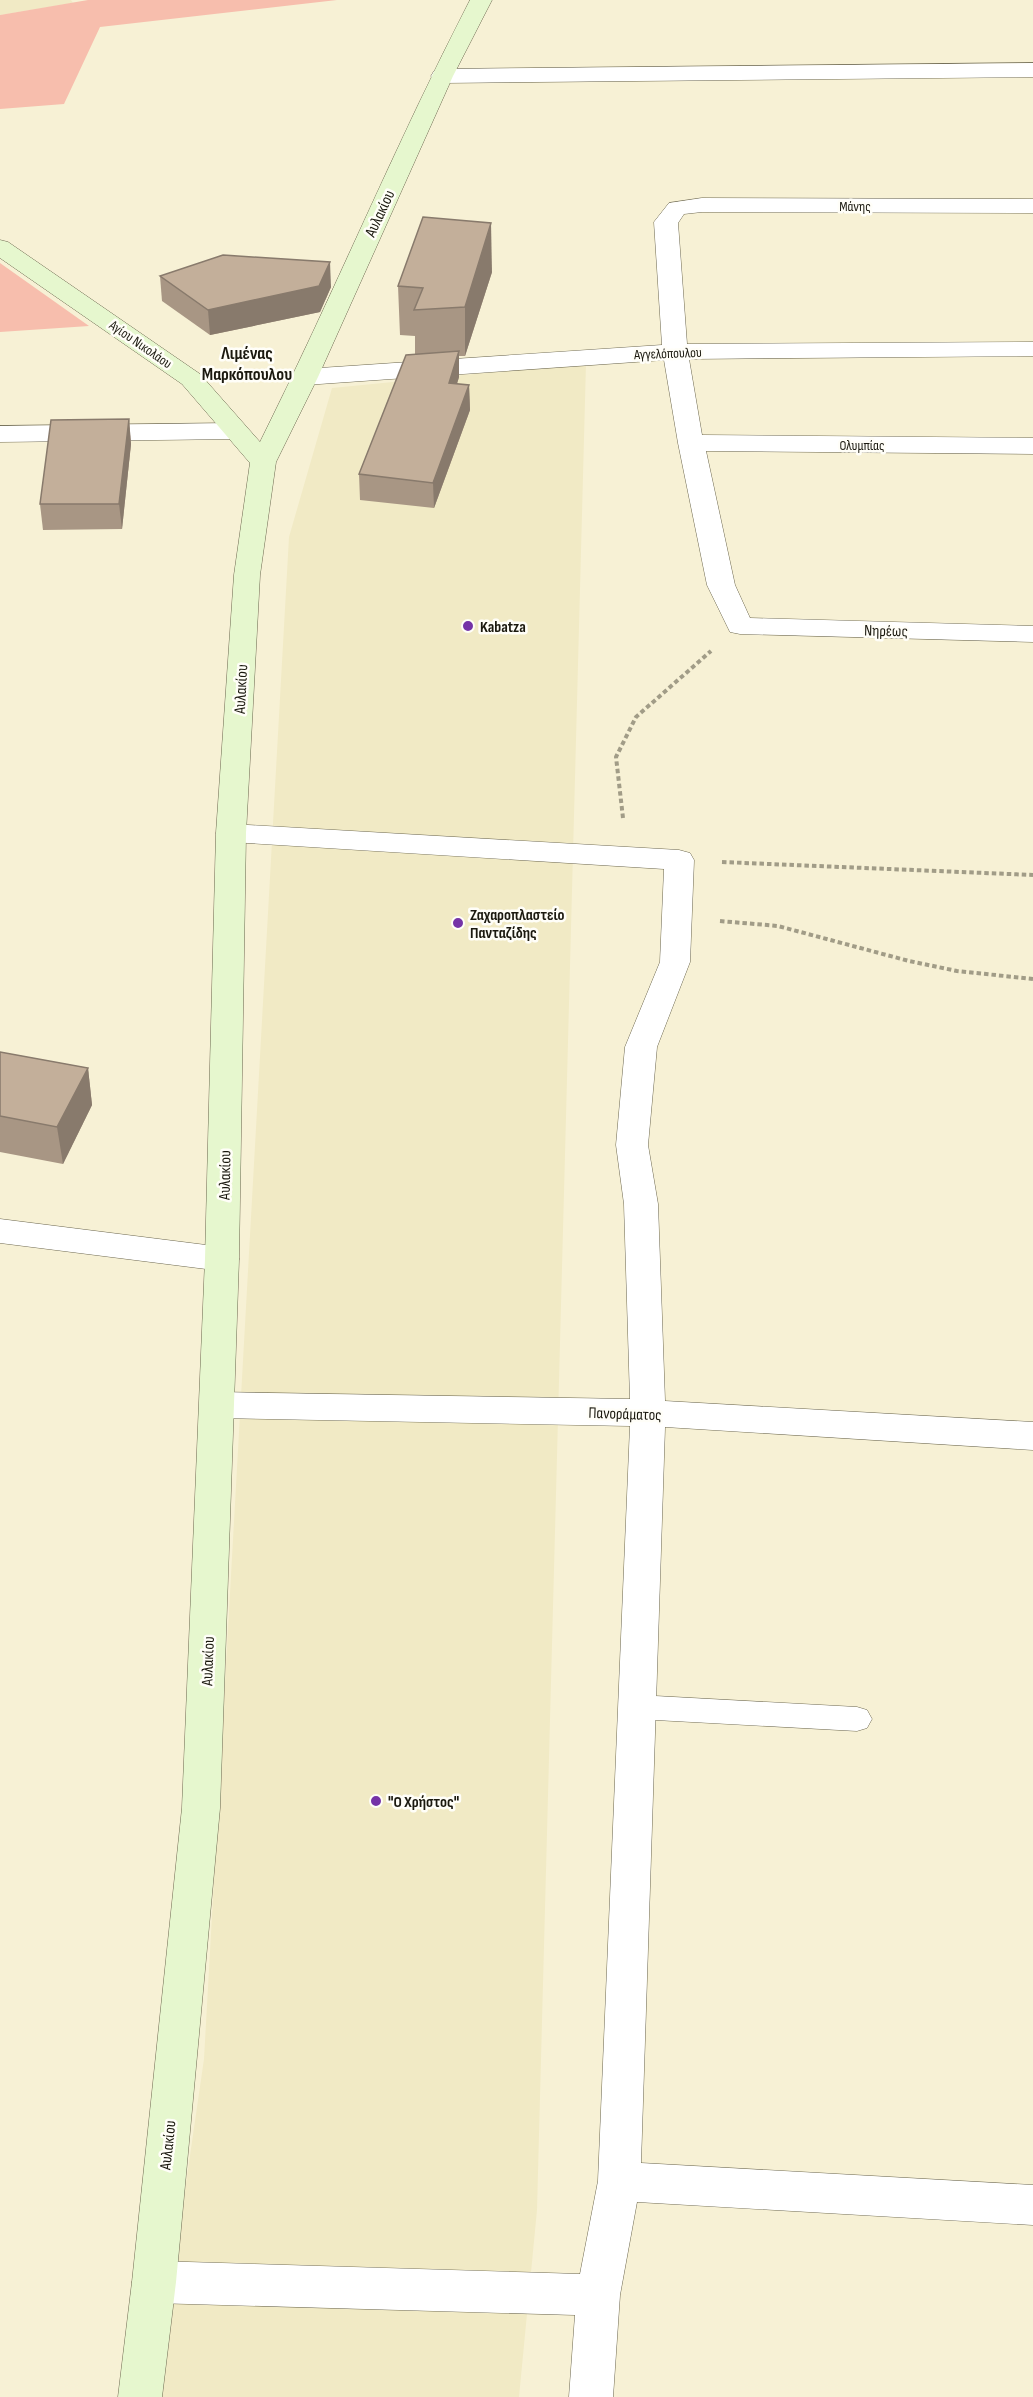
<svg xmlns="http://www.w3.org/2000/svg" width="1033" height="2397" font-family="'Sofia Sans Condensed',sans-serif">
	<style>
		.built { fill: #f1eac5 }
		.green { fill: #f7bead }
		.lines { fill: none; stroke-linecap: round; stroke-linejoin: round }
		.lane-casing { stroke: #6d6850; stroke-width: 1 }
		.street-casing { stroke: #6d6850; stroke-width: 1 }
		.secondary-casing { stroke: #6d6850; stroke-width: 1 }
		.path { stroke: #a19c87; stroke-width: 4; stroke-dasharray: 4.5 3; stroke-linecap: butt }
		.lane { fill: #fff; fill-rule: evenodd }
		.street { fill: #fff; fill-rule: evenodd }
		.secondary { fill: #e6f7ce; fill-rule: evenodd }
		.wall { fill: #a89684 }
		.shaded-wall { fill: #887a6c }
		.building { fill: #c3af9a; stroke: #887a6c; stroke-width: 1.5 }
		.poi-dot { fill: #7533a7; stroke: #fffef8; stroke-width: 2 }
		.labels { text-anchor: middle; stroke-width: 5; stroke-linejoin: round; paint-order: stroke }
		.far-street-label { font-size: 14px; fill: #1b190f; stroke: #fffef8 }
		.street-label { font-size: 16px; fill: #1b190f; stroke: #fffef8 }
		.poi-label { font-size: 16px; font-weight: bold; fill: #1b190f; stroke: #fffef8; text-anchor: start }
		.far-district-label { font-size: 18px; font-weight: bold; fill: #1b190f; stroke: #fffef8 }
	</style>
	<rect width="100%" height="100%" fill="#f7f1d5"/>
	<g class="built">
		<polygon points="0,0 71,0 73,3 0,15"/>
		<polygon points="586,363 537,2210 519,2397 155,2397 204,2059 289,537 332,388"/>
	</g>
	<g class="green">
		<polygon points="88,0 337,0 100,27 64,104 0,109 0,15"/>
		<polygon points="0,263 89,326 0,332"/>
	</g>
	<g class="lines">
		<defs>
			<polygon id="lane" points="637,1695 857,1707 867,1710 872,1719 867,1728 857,1731 637,1719 627,1716 622,1707 627,1698"/>
			<g id="street">
				<polygon points="1033,63 1033,77 442,83 434,81 431,76 434,71 442,69"/>
				<polygon points="702,198 1033,199 1033,213 702,212 684,214 678,223 687,344 1033,342 1033,356 689,359 702,435 1033,438 1033,454 706,451 735,585 750,618 1033,626 1033,642 740,634 730,632 707,585 678,443 664,360 305,385 296,382 292,377 296,372 305,369 662,345 654,222 669,203"/>
				<polygon points="235,423 244,426 248,431 244,436 235,439 0,442 0,426"/>
				<polygon points="231,824 679,850 690,853 694,860 690,962 657,1047 648,1145 658,1204 665,1401 1033,1422 1033,1450 665,1427 641,2163 1033,2185 1033,2225 637,2202 620,2295 613,2397 569,2397 575,2315 154,2303 139,2297 132,2282 139,2267 154,2261 580,2274 598,2181 630,1426 217,1418 205,1414 200,1405 205,1396 217,1392 630,1399 624,1204 616,1145 625,1047 660,962 664,869 231,842 221,840 216,833 221,826"/>
				<polygon points="0,1219 222,1247 234,1250 239,1259 234,1268 222,1271 0,1243"/>
			</g>
			<path id="secondary" d="M470,0h22l-39,76 -135,301 -42,85 -16,113 -14,258 -7,426 -19,549 -44,474 -14,115h-44l14,-115 50,-474 23,-549 11,-426 18,-258 16,-112 -68,-79 -182,-126v-18l8,2 192,132 60,68c73,-146 135,-297 210,-442z"/>
		</defs>
		<use href="#lane" class="lane-casing"/>
		<use href="#street" class="street-casing"/>
		<use href="#secondary" class="secondary-casing"/>
		<g class="path">
			<polyline points="623,818 616,757 636,717 711,651"/>
			<polyline points="722,862 1033,875"/>
			<polyline points="720,921 778,926 909,961 957,971 1033,979"/>
		</g>
		<use href="#lane" class="lane"/>
		<use href="#street" class="street"/>
		<use href="#secondary" class="secondary"/>
	</g>
	<g class="wall">
		<polygon points="492,272 465,356 459,356 459,377 457,384 469,385 470,410 434,508 360,500 359,474 415,354 415,336 400,335 398,286"/>
		<polygon points="160,276 331,287 320,312 210,335 162,301"/>
		<polygon points="129,419 131,444 122,529 43,530 40,504"/>
		<polygon points="0,1052 88,1068 92,1105 63,1164 0,1152"/>
	</g>
	<g class="shaded-wall">
		<polygon points="491,223 492,272 465,356 465,307"/>
		<polygon points="330,262 331,287 320,312 210,335 208,310"/>
		<polygon points="459,351 459,377 449,408 449,383"/>
		<polygon points="469,385 470,410 434,508 433,483"/>
		<polygon points="129,419 131,444 122,529 119,504"/>
		<polygon points="88,1068 92,1105 63,1164 57,1127"/>
	</g>
	<g class="building">
		<polygon points="423,217 491,223 465,307 414,310 423,288 398,286"/>
		<polygon points="223,255 330,262 319,286 208,310 160,276"/>
		<polygon points="459,351 449,383 469,385 433,483 359,474 406,355"/>
		<polygon points="129,419 119,504 40,504 51,420"/>
		<polygon points="0,1052 88,1068 57,1127 0,1116"/>
	</g>
	<g class="poi-dot">
		<circle cx="468" cy="626" r="6"/>
		<circle cx="458" cy="923" r="6"/>
		<circle cx="376" cy="1801" r="6"/>
	</g>
	<g class="labels">
		<g class="far-street-label">
			<text x="855" y="211">Μάνης</text>
			<text transform="translate(141 344) rotate(35)" y="5">Αγίου Νικολάου</text>
			<text transform="translate(668 353) rotate(-2)" y="5">Αγγελόπουλου</text>
			<text x="862" y="450">Ολυμπίας</text>
		</g>
		<g class="street-label">
			<text transform="translate(379 213) rotate(-65)" y="6">Αυλακίου</text>
			<text transform="translate(886 630) rotate(1)" y="6">Νηρέως</text>
			<text transform="translate(240 689) rotate(-87)" y="6">Αυλακίου</text>
			<text transform="translate(224 1175) rotate(-89)" y="6">Αυλακίου</text>
			<text transform="translate(625 1413) rotate(2)" y="6">Πανοράματος</text>
			<text transform="translate(207 1661) rotate(-88)" y="6">Αυλακίου</text>
			<text transform="translate(167 2145) rotate(-84)" y="6">Αυλακίου</text>
		</g>
		<g class="poi-label">
			<text x="480" y="632">Kabatza</text>
			<text x="470" y="920">Ζαχαροπλαστείο<tspan x="470" dy="18">Πανταζίδης</tspan></text>
			<text x="388" y="1807">"Ο Χρήστος"</text>
		</g>
		<g class="far-district-label">
			<text x="247" y="359">Λιμένας<tspan x="247" dy="21">Μαρκόπουλου</tspan></text>
		</g>
	</g>
</svg>
